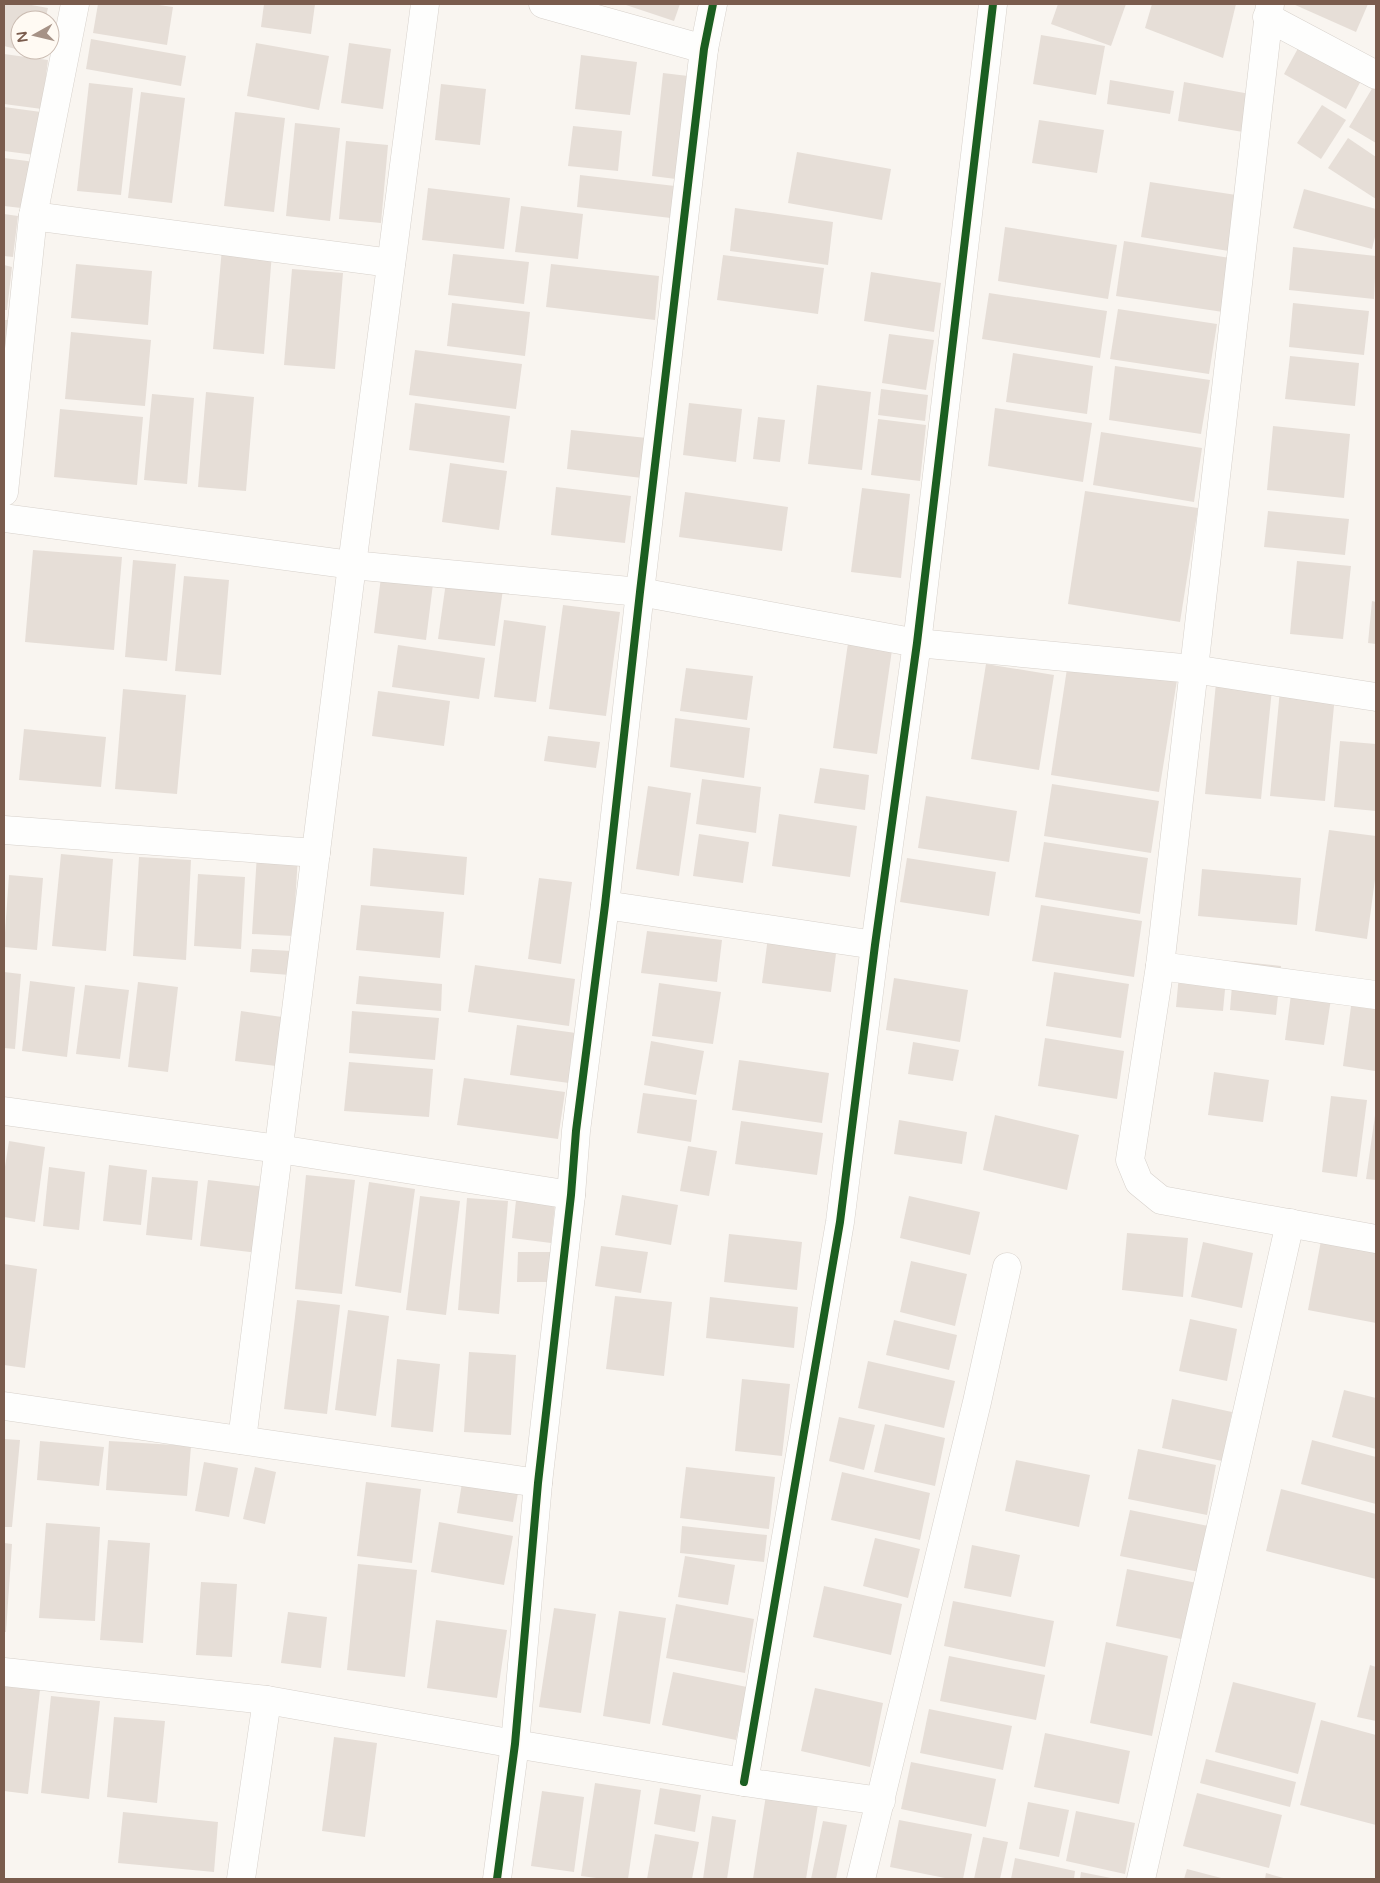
<svg xmlns="http://www.w3.org/2000/svg" width="1380" height="1883" font-family="'Varela Round',sans-serif">
	<style>
		.building { fill: #e6ded7 }
		.lines { fill: none; stroke-linecap: round; stroke-linejoin: round }
		.minor-casing { stroke: #d7d1cb; stroke-width: 29 }
		.minor { stroke: #fefefd; stroke-width: 28 }
		.cycleway-casing { stroke: #fffaf3; stroke-width: 11 }
		.cycleway { stroke: #1b5e20; stroke-width: 8 }
	</style>
	<rect width="100%" height="100%" fill="#f9f5f0"/>
	<g class="building">
		<polygon points="4,4 26,4 48,8 45,20 20,20 20,50 4,46"/>
		<polygon points="98,4 152,4 173,7 167,45 93,33"/>
		<polygon points="264,4 315,4 311,34 261,27"/>
		<polygon points="623,4 680,4 674,21"/>
		<polygon points="1058,4 1126,4 1111,46 1051,24"/>
		<polygon points="1152,4 1236,4 1223,58 1145,28"/>
		<polygon points="1293,4 1368,4 1356,32"/>
		<polygon points="1041,35 1105,46 1096,95 1033,84"/>
		<polygon points="91,39 186,56 181,86 86,69"/>
		<polygon points="1302,41 1364,75 1346,109 1284,74"/>
		<polygon points="256,43 329,56 319,110 247,96"/>
		<polygon points="349,43 391,49 383,109 341,103"/>
		<polygon points="4,54 48,60 42,109 4,104"/>
		<polygon points="581,55 637,62 630,115 575,109"/>
		<polygon points="663,73 688,76 676,179 652,176"/>
		<polygon points="1110,80 1174,91 1170,114 1107,104"/>
		<polygon points="1184,82 1250,94 1243,132 1178,121"/>
		<polygon points="1376,82 1376,143 1349,127"/>
		<polygon points="89,83 133,88 121,195 77,191"/>
		<polygon points="441,84 486,89 480,145 435,140"/>
		<polygon points="141,92 185,98 172,203 128,198"/>
		<polygon points="1322,105 1346,120 1321,159 1297,143"/>
		<polygon points="4,107 41,112 35,155 4,151"/>
		<polygon points="235,112 285,118 274,212 224,206"/>
		<polygon points="1039,120 1104,130 1097,173 1032,163"/>
		<polygon points="295,123 340,128 330,221 286,216"/>
		<polygon points="573,126 622,131 618,171 568,166"/>
		<polygon points="1348,138 1376,157 1376,199 1328,168"/>
		<polygon points="346,141 388,145 381,223 339,219"/>
		<polygon points="797,152 891,169 882,220 788,203"/>
		<polygon points="4,158 35,162 30,209 4,206"/>
		<polygon points="580,175 675,186 671,218 577,207"/>
		<polygon points="1150,182 1243,196 1235,252 1141,237"/>
		<polygon points="428,188 510,198 504,249 422,240"/>
		<polygon points="1304,189 1376,209 1376,233 1372,249 1293,228"/>
		<polygon points="521,206 583,214 578,259 515,252"/>
		<polygon points="735,208 833,222 828,265 730,251"/>
		<polygon points="4,214 18,216 13,257 4,256"/>
		<polygon points="1005,227 1117,245 1108,299 998,281"/>
		<polygon points="1124,241 1230,258 1223,312 1116,296"/>
		<polygon points="1293,247 1376,256 1374,299 1289,290"/>
		<polygon points="222,248 272,253 264,354 213,349"/>
		<polygon points="453,254 529,262 524,304 448,295"/>
		<polygon points="723,255 824,268 818,314 717,300"/>
		<polygon points="76,264 152,271 148,325 71,318"/>
		<polygon points="551,264 659,276 655,320 546,307"/>
		<polygon points="4,265 12,267 7,310 4,310"/>
		<polygon points="292,269 343,273 335,369 284,365"/>
		<polygon points="871,272 941,283 934,332 864,321"/>
		<polygon points="989,293 1107,311 1100,358 982,339"/>
		<polygon points="452,303 530,312 525,356 447,346"/>
		<polygon points="1293,303 1369,311 1364,355 1289,347"/>
		<polygon points="1118,309 1217,324 1209,374 1110,359"/>
		<polygon points="4,320 8,320 5,346 4,346"/>
		<polygon points="71,332 151,340 145,406 65,399"/>
		<polygon points="889,334 934,340 926,390 882,383"/>
		<polygon points="415,350 522,364 516,409 409,395"/>
		<polygon points="1013,353 1093,366 1087,414 1006,402"/>
		<polygon points="1290,356 1359,363 1355,406 1285,399"/>
		<polygon points="1115,366 1210,380 1201,434 1109,420"/>
		<polygon points="817,385 871,392 862,470 808,464"/>
		<polygon points="881,389 928,395 925,421 878,415"/>
		<polygon points="206,392 254,397 246,491 198,487"/>
		<polygon points="152,394 194,398 187,484 144,480"/>
		<polygon points="415,403 510,416 504,463 409,450"/>
		<polygon points="689,403 742,409 736,462 683,455"/>
		<polygon points="995,408 1092,423 1083,482 988,466"/>
		<polygon points="60,409 143,417 137,485 54,477"/>
		<polygon points="758,417 785,420 780,462 753,459"/>
		<polygon points="878,419 926,425 920,481 871,475"/>
		<polygon points="1273,426 1350,434 1344,498 1267,490"/>
		<polygon points="571,430 647,438 642,478 567,469"/>
		<polygon points="1101,432 1202,448 1194,502 1093,485"/>
		<polygon points="450,463 507,471 499,530 442,522"/>
		<polygon points="556,487 631,496 625,543 551,535"/>
		<polygon points="862,488 910,494 901,578 851,572"/>
		<polygon points="1085,491 1198,508 1180,622 1068,604"/>
		<polygon points="685,492 788,507 782,551 679,537"/>
		<polygon points="1268,511 1349,519 1345,555 1264,547"/>
		<polygon points="33,550 122,557 114,650 25,642"/>
		<polygon points="133,560 176,564 167,661 125,657"/>
		<polygon points="1297,561 1351,566 1343,639 1290,634"/>
		<polygon points="184,576 229,580 221,675 175,671"/>
		<polygon points="381,577 433,584 426,640 374,633"/>
		<polygon points="446,582 503,589 495,646 438,639"/>
		<polygon points="1372,601 1376,602 1376,644 1368,643"/>
		<polygon points="563,605 620,612 606,716 549,709"/>
		<polygon points="504,620 546,626 536,702 494,697"/>
		<polygon points="848,643 892,650 877,754 833,748"/>
		<polygon points="398,645 485,658 479,699 392,687"/>
		<polygon points="1068,662 1177,680 1159,792 1051,775"/>
		<polygon points="986,664 1054,675 1039,770 971,759"/>
		<polygon points="686,668 753,676 747,720 680,711"/>
		<polygon points="1216,683 1272,689 1261,799 1205,794"/>
		<polygon points="123,689 186,695 177,794 115,789"/>
		<polygon points="1280,690 1335,695 1325,801 1270,796"/>
		<polygon points="378,691 450,701 444,746 372,736"/>
		<polygon points="675,718 750,728 744,778 670,767"/>
		<polygon points="24,729 106,737 101,787 19,780"/>
		<polygon points="548,736 600,742 596,768 544,761"/>
		<polygon points="1340,741 1376,744 1376,811 1334,807"/>
		<polygon points="820,768 869,775 865,810 814,803"/>
		<polygon points="702,779 761,787 756,833 696,824"/>
		<polygon points="1052,784 1159,801 1151,853 1044,836"/>
		<polygon points="648,786 691,793 679,876 636,869"/>
		<polygon points="926,796 1017,811 1009,862 918,848"/>
		<polygon points="779,814 857,826 850,877 772,866"/>
		<polygon points="1329,830 1376,836 1376,872 1367,939 1315,931"/>
		<polygon points="699,834 749,842 743,883 693,876"/>
		<polygon points="1044,842 1148,858 1140,914 1035,897"/>
		<polygon points="373,848 467,857 464,895 370,886"/>
		<polygon points="61,854 113,859 106,951 52,946"/>
		<polygon points="257,854 298,856 293,936 252,934"/>
		<polygon points="139,857 191,860 186,960 133,956"/>
		<polygon points="907,858 996,872 989,916 900,902"/>
		<polygon points="1202,869 1301,878 1297,925 1198,916"/>
		<polygon points="198,874 245,877 241,949 194,946"/>
		<polygon points="9,875 43,878 37,950 4,947"/>
		<polygon points="539,878 572,882 561,964 528,959"/>
		<polygon points="361,905 444,912 440,958 356,950"/>
		<polygon points="1041,905 1142,921 1134,977 1032,961"/>
		<polygon points="647,931 722,940 717,982 641,973"/>
		<polygon points="768,937 837,946 831,992 762,983"/>
		<polygon points="252,949 292,951 290,975 250,972"/>
		<polygon points="1234,961 1281,966 1276,1015 1230,1010"/>
		<polygon points="1180,964 1227,968 1223,1011 1176,1007"/>
		<polygon points="475,965 575,979 569,1026 468,1012"/>
		<polygon points="4,972 21,974 15,1049 4,1048"/>
		<polygon points="1054,972 1129,984 1121,1038 1046,1026"/>
		<polygon points="359,976 442,984 441,1011 356,1004"/>
		<polygon points="894,978 968,990 960,1042 886,1030"/>
		<polygon points="30,981 75,987 67,1057 22,1051"/>
		<polygon points="138,982 178,987 168,1072 128,1067"/>
		<polygon points="659,983 721,992 713,1044 652,1036"/>
		<polygon points="85,985 129,990 120,1059 76,1054"/>
		<polygon points="1292,987 1332,992 1324,1045 1285,1040"/>
		<polygon points="1352,999 1376,1002 1375,1071 1343,1066"/>
		<polygon points="241,1011 282,1017 276,1066 235,1061"/>
		<polygon points="352,1011 439,1018 435,1060 349,1053"/>
		<polygon points="517,1025 576,1033 569,1083 510,1075"/>
		<polygon points="1045,1038 1124,1051 1117,1099 1038,1086"/>
		<polygon points="651,1041 704,1051 696,1095 644,1085"/>
		<polygon points="913,1042 959,1050 953,1081 908,1074"/>
		<polygon points="739,1060 829,1073 822,1123 732,1110"/>
		<polygon points="349,1062 433,1069 429,1117 344,1111"/>
		<polygon points="1214,1072 1269,1080 1263,1122 1208,1115"/>
		<polygon points="464,1078 565,1092 558,1139 457,1125"/>
		<polygon points="643,1093 697,1100 691,1142 637,1133"/>
		<polygon points="1331,1096 1367,1100 1357,1177 1322,1172"/>
		<polygon points="995,1115 1079,1135 1067,1190 983,1170"/>
		<polygon points="1375,1115 1376,1115 1376,1180 1366,1179"/>
		<polygon points="899,1120 967,1132 962,1164 894,1154"/>
		<polygon points="741,1121 823,1133 817,1175 735,1164"/>
		<polygon points="9,1141 45,1147 35,1222 4,1217 4,1173"/>
		<polygon points="688,1146 717,1151 709,1196 680,1191"/>
		<polygon points="109,1165 147,1170 141,1225 103,1221"/>
		<polygon points="49,1167 85,1172 79,1230 43,1226"/>
		<polygon points="306,1175 355,1180 342,1294 295,1289"/>
		<polygon points="152,1177 198,1181 192,1240 146,1235"/>
		<polygon points="208,1180 266,1187 258,1253 200,1246"/>
		<polygon points="369,1182 415,1189 401,1293 355,1286"/>
		<polygon points="517,1191 556,1195 551,1243 512,1238"/>
		<polygon points="622,1195 678,1205 671,1245 615,1235"/>
		<polygon points="420,1196 460,1201 446,1315 406,1310"/>
		<polygon points="909,1196 980,1212 970,1255 900,1238"/>
		<polygon points="467,1198 508,1201 499,1314 458,1310"/>
		<polygon points="1323,1230 1376,1241 1376,1323 1308,1310"/>
		<polygon points="1127,1233 1188,1238 1183,1297 1122,1290"/>
		<polygon points="729,1234 802,1242 797,1290 724,1282"/>
		<polygon points="1203,1242 1253,1253 1242,1308 1191,1297"/>
		<polygon points="601,1246 648,1252 641,1293 595,1286"/>
		<polygon points="518,1252 553,1252 553,1282 517,1282"/>
		<polygon points="911,1261 967,1274 955,1326 900,1312"/>
		<polygon points="4,1264 37,1269 25,1368 4,1365"/>
		<polygon points="615,1296 672,1302 664,1376 606,1369"/>
		<polygon points="710,1297 798,1307 794,1348 706,1338"/>
		<polygon points="297,1300 340,1305 327,1414 284,1409"/>
		<polygon points="348,1310 389,1316 376,1416 335,1410"/>
		<polygon points="1190,1319 1237,1329 1227,1381 1179,1371"/>
		<polygon points="894,1320 957,1335 949,1370 886,1355"/>
		<polygon points="469,1352 516,1355 511,1435 464,1432"/>
		<polygon points="397,1359 440,1364 433,1432 391,1427"/>
		<polygon points="868,1361 955,1381 944,1428 858,1408"/>
		<polygon points="742,1379 790,1384 782,1456 735,1451"/>
		<polygon points="1344,1390 1376,1398 1376,1449 1332,1437"/>
		<polygon points="1172,1399 1232,1412 1222,1461 1162,1448"/>
		<polygon points="839,1417 875,1425 864,1470 829,1461"/>
		<polygon points="885,1424 945,1438 935,1486 874,1472"/>
		<polygon points="4,1439 20,1440 12,1527 4,1527"/>
		<polygon points="1312,1440 1376,1457 1376,1504 1301,1484"/>
		<polygon points="40,1441 104,1447 99,1486 37,1480"/>
		<polygon points="109,1441 191,1446 187,1496 106,1490"/>
		<polygon points="1138,1449 1216,1465 1207,1515 1128,1499"/>
		<polygon points="1016,1460 1090,1475 1079,1527 1005,1511"/>
		<polygon points="204,1462 238,1468 229,1517 195,1511"/>
		<polygon points="255,1467 276,1472 265,1524 243,1519"/>
		<polygon points="686,1467 775,1477 769,1529 680,1518"/>
		<polygon points="842,1472 930,1493 920,1540 831,1520"/>
		<polygon points="463,1477 519,1487 513,1522 457,1513"/>
		<polygon points="366,1482 421,1489 412,1563 357,1556"/>
		<polygon points="1281,1489 1376,1514 1376,1579 1266,1551"/>
		<polygon points="1130,1510 1213,1527 1204,1573 1120,1556"/>
		<polygon points="439,1522 513,1536 504,1585 431,1572"/>
		<polygon points="46,1523 100,1527 95,1621 39,1618"/>
		<polygon points="682,1526 767,1535 764,1562 680,1553"/>
		<polygon points="875,1538 920,1549 908,1598 863,1586"/>
		<polygon points="108,1540 150,1543 143,1643 100,1640"/>
		<polygon points="4,1543 12,1544 6,1632 4,1632"/>
		<polygon points="972,1545 1020,1555 1011,1597 964,1588"/>
		<polygon points="685,1556 735,1565 728,1605 678,1597"/>
		<polygon points="358,1564 417,1570 405,1677 347,1670"/>
		<polygon points="1127,1569 1197,1583 1186,1640 1116,1626"/>
		<polygon points="201,1582 237,1584 232,1657 196,1655"/>
		<polygon points="824,1586 902,1604 891,1655 813,1637"/>
		<polygon points="953,1601 1054,1621 1045,1667 944,1646"/>
		<polygon points="676,1604 754,1619 745,1673 666,1658"/>
		<polygon points="554,1608 596,1614 581,1713 539,1707"/>
		<polygon points="619,1611 666,1618 650,1724 603,1716"/>
		<polygon points="288,1612 327,1617 321,1668 281,1663"/>
		<polygon points="436,1620 507,1630 497,1698 427,1688"/>
		<polygon points="1106,1642 1168,1656 1152,1736 1090,1723"/>
		<polygon points="949,1656 1045,1675 1036,1720 940,1701"/>
		<polygon points="1370,1665 1376,1667 1376,1721 1357,1717"/>
		<polygon points="673,1672 747,1687 736,1740 662,1725"/>
		<polygon points="1233,1682 1316,1703 1298,1774 1215,1752"/>
		<polygon points="4,1686 40,1690 28,1794 4,1791"/>
		<polygon points="815,1688 883,1703 870,1767 801,1751"/>
		<polygon points="51,1696 100,1701 89,1799 41,1793"/>
		<polygon points="929,1709 1012,1726 1003,1770 920,1753"/>
		<polygon points="114,1717 165,1721 157,1803 107,1797"/>
		<polygon points="1321,1720 1376,1735 1376,1825 1300,1805"/>
		<polygon points="1045,1733 1130,1751 1119,1804 1034,1787"/>
		<polygon points="334,1737 377,1743 365,1837 322,1831"/>
		<polygon points="1206,1759 1296,1782 1290,1807 1200,1783"/>
		<polygon points="911,1762 996,1779 986,1827 901,1809"/>
		<polygon points="595,1783 641,1790 628,1879 604,1879 581,1876"/>
		<polygon points="660,1788 701,1795 695,1832 654,1824"/>
		<polygon points="542,1791 584,1797 574,1872 531,1866"/>
		<polygon points="1197,1793 1282,1815 1269,1868 1183,1846"/>
		<polygon points="766,1795 818,1804 806,1879 753,1879"/>
		<polygon points="1028,1802 1069,1810 1059,1857 1019,1849"/>
		<polygon points="1076,1811 1135,1823 1125,1874 1066,1861"/>
		<polygon points="123,1812 218,1822 214,1872 118,1863"/>
		<polygon points="712,1816 736,1820 727,1879 703,1879"/>
		<polygon points="899,1820 972,1834 963,1879 950,1879 890,1867"/>
		<polygon points="823,1821 847,1825 836,1879 811,1879"/>
		<polygon points="655,1834 699,1842 692,1879 647,1879"/>
		<polygon points="983,1837 1008,1842 1000,1879 974,1879"/>
		<polygon points="1015,1858 1075,1871 1074,1879 1011,1879"/>
		<polygon points="1187,1869 1225,1879 1184,1879"/>
		<polygon points="1081,1872 1111,1878 1111,1879 1080,1879"/>
		<polygon points="1266,1873 1287,1879 1265,1879"/>
	</g>
	<g class="lines">
		<defs>
			<g id="minor">
				<polyline points="543,4 704,49"/>
				<polyline points="1270,4 1160,966 1130,1160 1139,1182 1161,1200 1376,1239"/>
				<polyline points="1267,17 1376,75"/>
				<polyline points="33,216 391,263"/>
				<polyline points="4,492 33,216 75,4"/>
				<polyline points="4,518 352,565 640,592 917,643 1193,669 1376,697"/>
				<polyline points="4,830 316,853"/>
				<polyline points="605,905 875,945"/>
				<polyline points="1160,966 1376,995"/>
				<polyline points="4,1111 279,1149 571,1195"/>
				<polyline points="4,1406 538,1483"/>
				<polyline points="242,1440 352,565 425,4"/>
				<polyline points="4,1672 267,1700 515,1744 744,1782 881,1801"/>
				<polyline points="744,1782 840,1222 875,945 917,643 993,4"/>
				<polyline points="241,1879 267,1700"/>
				<polyline points="497,1879 515,1744 538,1483 571,1195 576,1131 605,905 640,592 704,49 713,4"/>
				<polyline points="861,1879 977,1402 1007,1267"/>
				<polyline points="1141,1879 1290,1223"/>
			</g>
		</defs>
		<use href="#minor" class="minor-casing"/>
		<use href="#minor" class="minor"/>
		<defs>
			<g id="cycleway">
				<polyline points="744,1782 840,1222 875,945 917,643 993,4"/>
				<polyline points="497,1879 515,1744 538,1483 571,1195 576,1131 605,905 640,592 704,49 713,4"/>
			</g>
		</defs>
		<use href="#cycleway" class="cycleway-casing"/>
		<use href="#cycleway" class="cycleway"/>
	</g>
	<rect width="1380" height="1883" fill="none" stroke="#7a5c4d" stroke-width="10"/>
	<g transform="translate(35 35) rotate(262)"><circle r="24" fill="#fffaf3" stroke="#cabbb1"/>
	<path d="M0-4L9 19L0 12L-9 19Z" fill="#a69286"/>
	<text y="-8" font-size="14" font-weight="bold" text-anchor="middle" fill="#7a5c4d">N</text>
	</g>
</svg>
